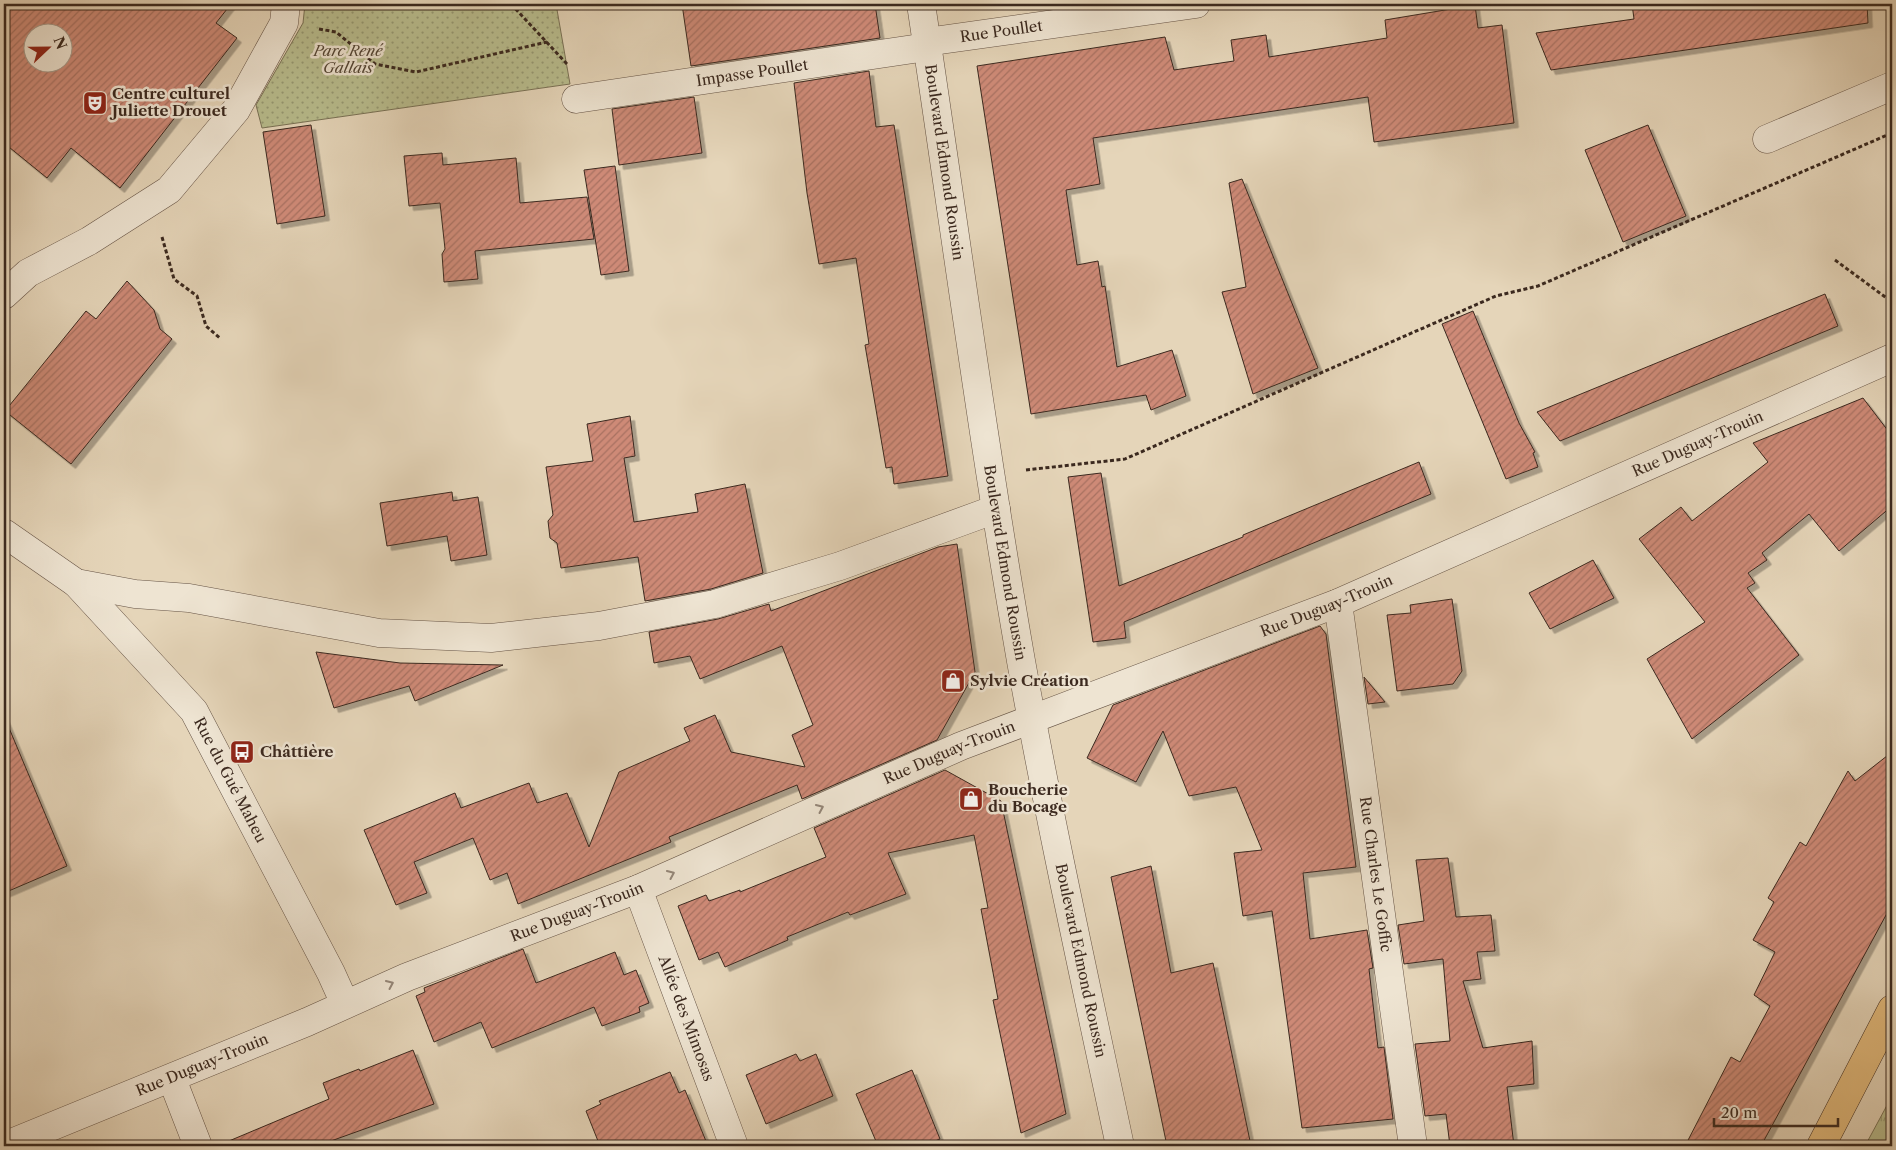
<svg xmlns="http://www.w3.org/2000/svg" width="1896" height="1150" font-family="'Libre Caslon Text',serif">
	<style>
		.grass { fill: url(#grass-tufts); stroke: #7a7256 }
		.park { fill: url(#park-dots); stroke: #7a7256 }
		.building { fill: url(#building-hatch); stroke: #3b291f; fill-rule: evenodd; filter: url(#shadow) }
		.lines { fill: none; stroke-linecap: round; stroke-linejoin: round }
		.minor-casing { stroke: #665446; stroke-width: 29 }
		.major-casing { stroke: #3b291f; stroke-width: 29 }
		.path { stroke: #3b291f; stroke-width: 3; stroke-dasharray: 4 2.5; stroke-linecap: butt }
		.minor { stroke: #eee4d2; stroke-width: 28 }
		.major { stroke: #e2ba7c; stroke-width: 28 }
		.oneway { stroke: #948678 }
		.labels { text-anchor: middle; stroke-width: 5; stroke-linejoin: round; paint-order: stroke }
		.street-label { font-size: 15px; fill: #3b291f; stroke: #eee4d2 }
		.park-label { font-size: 15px; font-style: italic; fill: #544635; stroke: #eee4d2 }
		.poi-label { font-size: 15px; font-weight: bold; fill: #3b291f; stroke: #eee4d2; text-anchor: start }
	</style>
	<defs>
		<pattern id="grass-tufts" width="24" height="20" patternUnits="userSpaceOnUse" patternTransform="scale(1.25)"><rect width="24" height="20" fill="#b8bc8d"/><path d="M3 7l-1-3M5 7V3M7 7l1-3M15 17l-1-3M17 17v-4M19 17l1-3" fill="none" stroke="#979973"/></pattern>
		<pattern id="park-dots" width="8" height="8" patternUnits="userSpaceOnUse" patternTransform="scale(1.25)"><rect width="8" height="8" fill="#b8bc8d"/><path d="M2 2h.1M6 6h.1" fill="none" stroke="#979973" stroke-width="1.8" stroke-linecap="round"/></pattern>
		<pattern id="building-hatch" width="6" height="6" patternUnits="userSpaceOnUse" patternTransform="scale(1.25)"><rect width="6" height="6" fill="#ce8a77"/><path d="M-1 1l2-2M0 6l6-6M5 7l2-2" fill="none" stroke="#a87161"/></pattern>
		<filter id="shadow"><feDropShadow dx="4.5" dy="4.5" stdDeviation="0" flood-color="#0004"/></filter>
	</defs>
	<rect width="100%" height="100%" fill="#e5d5b9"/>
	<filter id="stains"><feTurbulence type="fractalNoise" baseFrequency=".004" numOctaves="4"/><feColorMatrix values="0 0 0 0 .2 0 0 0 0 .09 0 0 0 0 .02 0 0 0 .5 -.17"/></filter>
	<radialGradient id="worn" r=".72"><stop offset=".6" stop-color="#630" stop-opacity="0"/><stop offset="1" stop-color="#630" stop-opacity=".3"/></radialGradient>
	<polygon class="grass" points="1892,1096 1892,1146 1865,1146"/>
	<polygon class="park" points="305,4 556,4 570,84 262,128 256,105 303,23"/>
	<g class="building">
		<path d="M4,4h227l-15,19 21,15 -117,150 -49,-40 -24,30 -43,-35zM32,32h30v30h-30z"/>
		<polygon points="682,4 875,4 880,38 691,66"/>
		<polygon points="1632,4 1867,4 1868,23 1551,70 1536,33 1634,19"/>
		<polygon points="1475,5 1478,28 1502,25 1514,123 1374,142 1368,97 1093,138 1100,184 1066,190 1077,265 1098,261 1102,287 1105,286 1117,367 1172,350 1186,396 1151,410 1146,395 1031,414 977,66 1165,37 1174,70 1234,61 1231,40 1266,35 1269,57 1387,38 1385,20"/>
		<polygon points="869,71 876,127 894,125 948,476 894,484 892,467 886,468 865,345 869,344 856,258 819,264 807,193 794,83"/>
		<polygon points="694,97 702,153 619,165 612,109"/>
		<polygon points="311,125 325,216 277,224 263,132"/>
		<polygon points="1648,125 1686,216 1623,242 1585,150"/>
		<polygon points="442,153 443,165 516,158 520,203 587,197 594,239 475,251 478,279 444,282 442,254 445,249 440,203 409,206 404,156"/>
		<polygon points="615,166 629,271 601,275 584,170"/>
		<polygon points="1242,179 1318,368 1253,394 1222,292 1246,287 1229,183"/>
		<polygon points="127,281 154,310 160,329 172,339 71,464 5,411 86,311 96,319"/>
		<polygon points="1825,294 1838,326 1560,441 1537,412"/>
		<polygon points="1473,311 1519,423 1535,452 1533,453 1538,467 1506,479 1442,324"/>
		<polygon points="1863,398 1892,436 1892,506 1839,551 1809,514 1762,553 1767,560 1748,573 1755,583 1747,588 1799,655 1692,739 1647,659 1705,622 1639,539 1681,507 1692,521 1768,462 1753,443"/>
		<polygon points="630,416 635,456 624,458 634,522 698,512 695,494 745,484 763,573 711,589 645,601 638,557 561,568 557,543 550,538 548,521 553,515 546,467 593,461 587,424"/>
		<polygon points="1419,462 1431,494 1124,622 1126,638 1093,642 1068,477 1101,473 1119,586 1243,537 1243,535"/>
		<polygon points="452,492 453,501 478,497 487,555 451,561 447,536 387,546 380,503"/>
		<polygon points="957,544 975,672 937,740 802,799 797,785 669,837 671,842 518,904 507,873 490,880 473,838 414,862 427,893 396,905 364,830 455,793 461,808 529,783 537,803 567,793 589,847 619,772 690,741 684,728 715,715 731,752 805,767 792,735 813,725 782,646 700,679 690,656 654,663 649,632 718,619 769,604 771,611 938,547"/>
		<polygon points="1593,560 1614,598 1550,629 1529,593"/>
		<polygon points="1452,599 1462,671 1453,684 1397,691 1387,615 1411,613 1410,605"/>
		<polygon points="1320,626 1326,634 1356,867 1303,873 1310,939 1367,930 1373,968 1369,969 1378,1048 1384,1047 1393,1119 1302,1128 1272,911 1243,916 1234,853 1262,850 1236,787 1189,796 1163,731 1136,782 1087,758 1113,705"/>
		<polygon points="316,652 400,663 503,665 415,701 409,686 334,708"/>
		<polygon points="1364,677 1385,702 1368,704"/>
		<polygon points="4,716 67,866 4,893"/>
		<polygon points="1892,752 1892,904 1761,1146 1685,1146 1731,1057 1740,1062 1770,1006 1754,995 1775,952 1753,940 1774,902 1768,898 1800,842 1806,846 1848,771 1855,781"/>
		<polygon points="945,770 1001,801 1054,1053 1066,1114 1021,1133 993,1000 998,999 981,909 988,908 974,835 888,853 906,894 850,915 848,912 787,937 788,940 725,967 718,952 699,960 678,906 706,895 709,901 740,890 740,892 826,857 814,828"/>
		<polygon points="1448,858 1456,917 1491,915 1495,951 1477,952 1481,979 1463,981 1483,1048 1532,1041 1534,1084 1507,1087 1514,1146 1450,1146 1446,1114 1425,1116 1415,1044 1450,1041 1443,959 1404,964 1398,925 1424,921 1416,860"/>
		<polygon points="1151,866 1171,973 1213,963 1250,1141 1214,1146 1167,1146 1111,877"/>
		<polygon points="523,949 536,983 615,952 624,975 636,970 649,1003 639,1007 640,1012 602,1026 594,1007 492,1048 481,1022 434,1042 416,996 425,992 424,988"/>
		<polygon points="413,1050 434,1104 317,1146 217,1146 329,1099 323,1083 359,1069 360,1071"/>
		<polygon points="796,1054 800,1061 816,1054 833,1096 766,1124 746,1075"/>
		<polygon points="912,1070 940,1139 923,1146 878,1146 856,1094"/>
		<polygon points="670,1072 679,1093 685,1090 708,1146 600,1146 586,1111 601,1104 599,1101"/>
	</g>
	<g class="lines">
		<defs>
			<g id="minor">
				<path id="s1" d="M921,4c33,219 62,439 100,657 29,162 65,324 99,485"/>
				<path id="s2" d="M926,42l270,-38"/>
				<path id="s3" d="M576,99l351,-52"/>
				<polyline points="1767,139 1892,86"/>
				<polyline points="4,295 28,273 89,241 169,190 236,110 284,23 286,4"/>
				<polyline points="4,533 76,583 135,594 189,598 379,633 491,638 599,626 715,604 840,566 996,509"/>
				<path id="s4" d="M76,583l118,128 137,262 14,31"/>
				<path id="s5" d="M1338,603l75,543"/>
				<path id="s6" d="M638,889l96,257"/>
				<polyline points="172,1079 198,1146"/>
				<path id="s7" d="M4,1146l303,-124 100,-45 231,-88 323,-143 377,-143 554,-245"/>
			</g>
			<polyline id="major" points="1821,1146 1892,1009"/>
		</defs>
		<use href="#minor" class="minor-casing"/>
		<use href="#major" class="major-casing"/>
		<g class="path">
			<polyline points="511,4 567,64"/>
			<polyline points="319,29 336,32 375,64 416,72 547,42"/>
			<polyline points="162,237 174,279 197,296 206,326 221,339"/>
			<polyline points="1835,260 1892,302"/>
			<polyline points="1026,470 1125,459 1496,296 1538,286 1892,133"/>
		</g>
		<use href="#minor" class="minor"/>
		<use href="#major" class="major"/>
	</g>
	<defs><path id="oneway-chevron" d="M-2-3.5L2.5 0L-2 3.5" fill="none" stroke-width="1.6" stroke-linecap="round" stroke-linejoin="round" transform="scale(1.25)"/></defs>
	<g class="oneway">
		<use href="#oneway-chevron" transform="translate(820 808) rotate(-24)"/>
		<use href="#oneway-chevron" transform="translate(671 874) rotate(-24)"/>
		<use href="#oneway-chevron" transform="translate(390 984) rotate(-24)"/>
	</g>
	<defs>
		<symbol id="theatre-square" viewBox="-11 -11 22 22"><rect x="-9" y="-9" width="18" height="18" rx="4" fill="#8f2418" stroke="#eee4d2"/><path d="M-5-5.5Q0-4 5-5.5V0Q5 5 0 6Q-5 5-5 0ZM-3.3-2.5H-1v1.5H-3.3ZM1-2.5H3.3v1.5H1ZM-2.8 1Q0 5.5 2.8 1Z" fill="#fff"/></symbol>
		<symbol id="shop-square" viewBox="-11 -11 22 22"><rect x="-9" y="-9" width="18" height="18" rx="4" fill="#8f2418" stroke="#eee4d2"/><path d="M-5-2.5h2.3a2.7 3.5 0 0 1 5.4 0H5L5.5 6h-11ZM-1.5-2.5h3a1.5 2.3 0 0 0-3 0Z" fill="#fff"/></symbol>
		<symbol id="bus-square" viewBox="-11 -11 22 22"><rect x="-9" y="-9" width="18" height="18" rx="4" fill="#8f2418" stroke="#eee4d2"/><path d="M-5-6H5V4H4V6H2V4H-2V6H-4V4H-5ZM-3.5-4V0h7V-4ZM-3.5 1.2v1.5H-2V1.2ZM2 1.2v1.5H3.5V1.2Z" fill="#fff"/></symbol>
	</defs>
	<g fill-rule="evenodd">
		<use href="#theatre-square" x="81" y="89" width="28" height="28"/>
		<use href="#shop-square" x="939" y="667" width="28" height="28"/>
		<use href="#bus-square" x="228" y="738" width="28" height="28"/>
		<use href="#shop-square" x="957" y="785" width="28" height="28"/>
	</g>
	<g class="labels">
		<g class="street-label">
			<text dy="5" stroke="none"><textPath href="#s2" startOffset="76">Rue Poullet</textPath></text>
			<text dy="5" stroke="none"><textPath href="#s3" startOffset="178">Impasse Poullet</textPath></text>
			<text dy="5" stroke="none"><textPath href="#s1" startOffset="160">Boulevard Edmond Roussin</textPath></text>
			<text dy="5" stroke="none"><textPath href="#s7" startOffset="1834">Rue Duguay-Trouin</textPath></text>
			<text dy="5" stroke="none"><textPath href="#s1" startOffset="565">Boulevard Edmond Roussin</textPath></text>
			<text dy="5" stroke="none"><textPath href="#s7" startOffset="1429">Rue Duguay-Trouin</textPath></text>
			<text dy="5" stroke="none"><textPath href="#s7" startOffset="1024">Rue Duguay-Trouin</textPath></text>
			<text dy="5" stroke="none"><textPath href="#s4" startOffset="252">Rue du Gué Maheu</textPath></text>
			<text dy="5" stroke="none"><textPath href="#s5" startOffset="274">Rue Charles Le Goffic</textPath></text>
			<text dy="5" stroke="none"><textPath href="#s7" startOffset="619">Rue Duguay-Trouin</textPath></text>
			<text dy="5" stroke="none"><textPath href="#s1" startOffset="970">Boulevard Edmond Roussin</textPath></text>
			<text dy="5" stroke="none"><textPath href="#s6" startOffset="138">Allée des Mimosas</textPath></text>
			<text dy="5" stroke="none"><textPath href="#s7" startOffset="214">Rue Duguay-Trouin</textPath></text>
		</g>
		<g class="park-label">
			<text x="348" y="56">Parc René<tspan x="348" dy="17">Gallais</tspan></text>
		</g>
		<g class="poi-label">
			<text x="112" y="99">Centre culturel<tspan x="112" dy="17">Juliette Drouet</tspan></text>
			<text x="970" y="686">Sylvie Création</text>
			<text x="260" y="757">Châttière</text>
			<text x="988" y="795">Boucherie<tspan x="988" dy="17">du Bocage</tspan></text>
		</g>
	</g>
	<rect width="1896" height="1150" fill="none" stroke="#e5d5b9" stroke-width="20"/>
	<rect x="5" y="5" width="1886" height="1140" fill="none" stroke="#3b291f" stroke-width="2.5"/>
	<rect x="10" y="10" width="1876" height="1130" fill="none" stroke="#3b291f"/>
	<g transform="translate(48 48) rotate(68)"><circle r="24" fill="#eee4d2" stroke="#a6998a"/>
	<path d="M0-4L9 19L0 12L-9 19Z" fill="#8f2418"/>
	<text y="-8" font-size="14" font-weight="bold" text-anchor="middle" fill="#3b291f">N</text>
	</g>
	<path d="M1714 1118v8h124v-8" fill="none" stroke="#3b291f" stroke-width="2.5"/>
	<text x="1721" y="1118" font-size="15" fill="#3b291f" stroke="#eee4d2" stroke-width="4" paint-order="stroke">20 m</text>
	<rect width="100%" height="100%" filter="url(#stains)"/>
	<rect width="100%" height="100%" fill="url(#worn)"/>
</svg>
